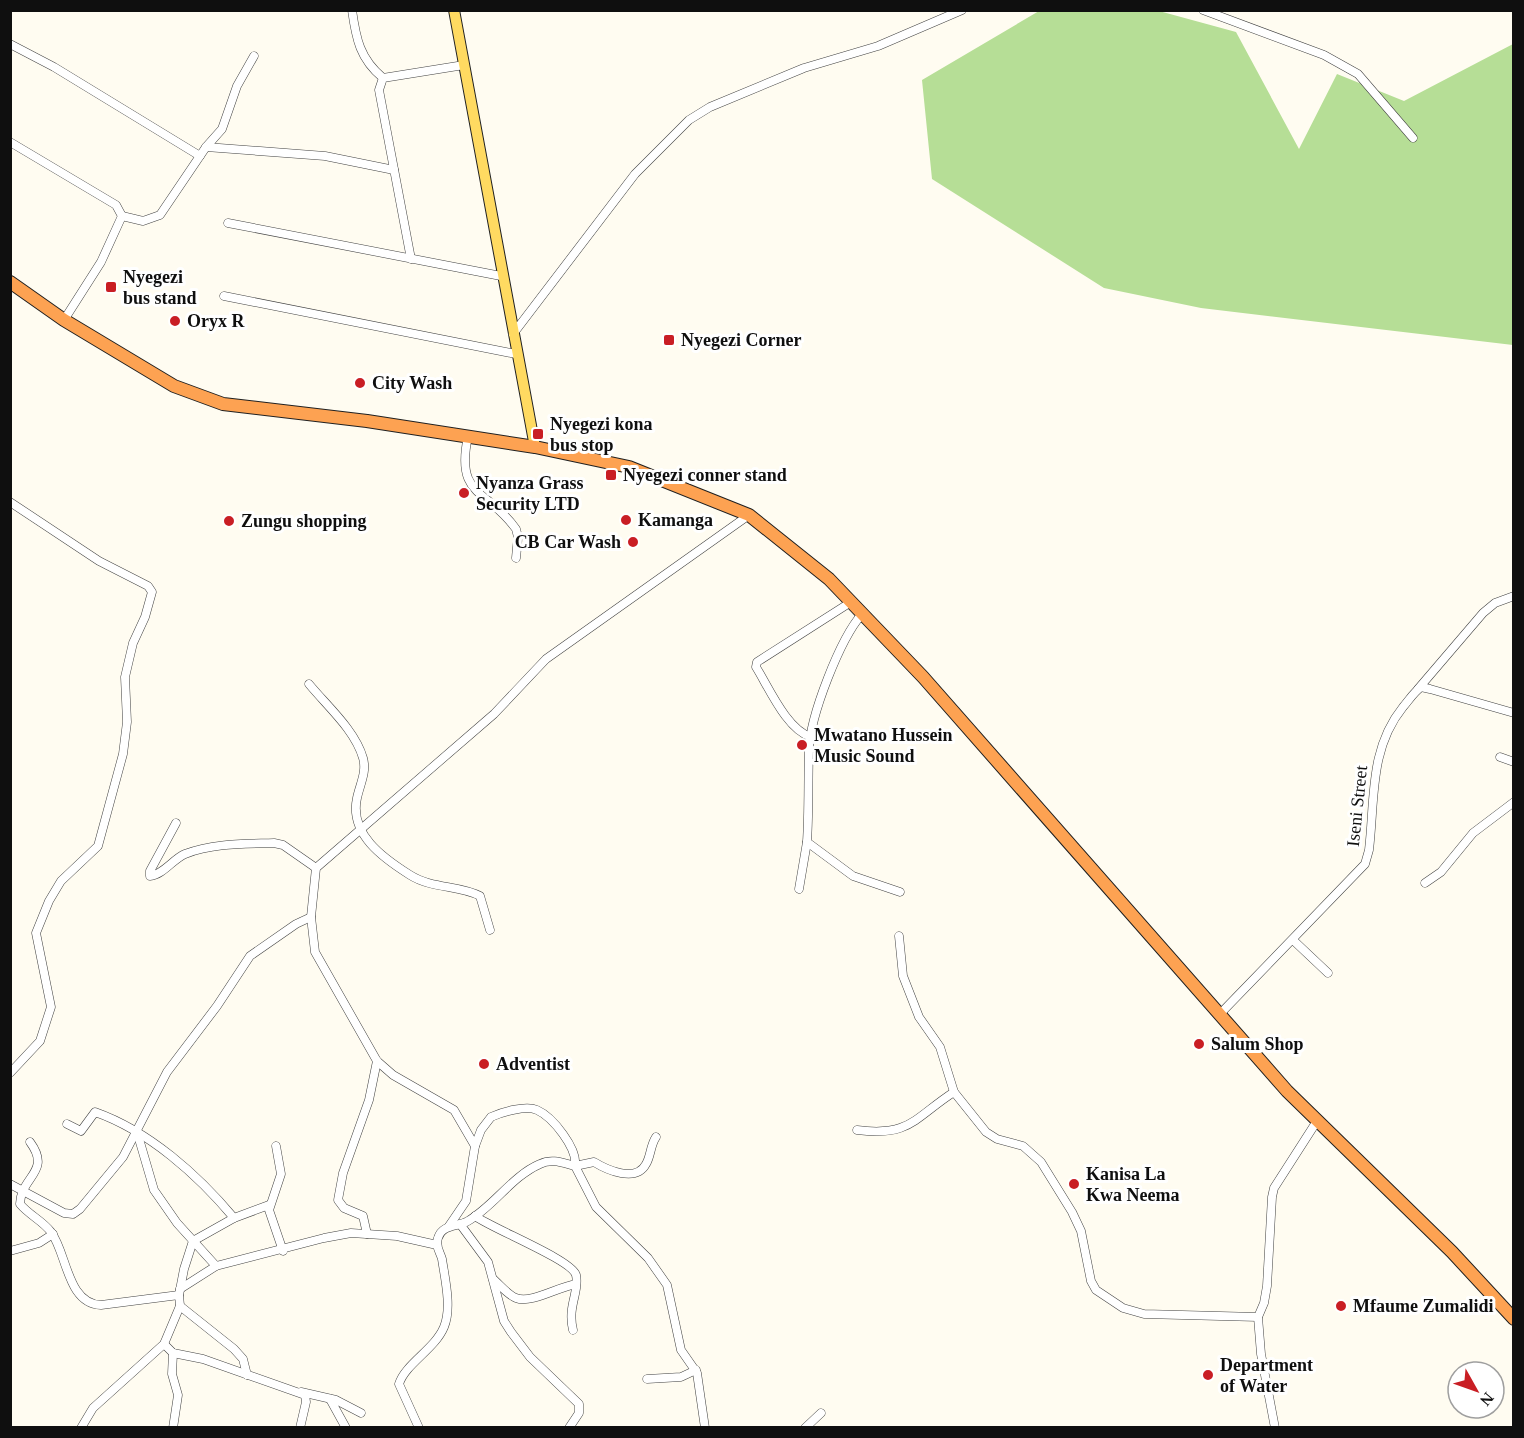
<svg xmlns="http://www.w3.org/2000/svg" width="1524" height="1438" font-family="'Times New Roman',serif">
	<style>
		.forest { fill: #b6de96 }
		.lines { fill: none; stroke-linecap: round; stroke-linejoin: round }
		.minor-casing { stroke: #424242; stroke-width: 9 }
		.major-casing { stroke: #202020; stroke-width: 12 }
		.highway-casing { stroke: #202020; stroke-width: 14 }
		.minor { stroke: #fff; stroke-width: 8 }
		.major { stroke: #ffda61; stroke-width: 10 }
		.highway { stroke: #fda252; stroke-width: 12 }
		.poi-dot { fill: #c91e24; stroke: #fff; stroke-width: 2 }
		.labels { text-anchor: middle; stroke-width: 6; stroke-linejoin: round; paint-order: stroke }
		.poi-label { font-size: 18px; font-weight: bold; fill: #0f0f0f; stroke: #fff; text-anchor: start }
		.street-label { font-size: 18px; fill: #0f0f0f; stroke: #fff }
	</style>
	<rect width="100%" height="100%" fill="#fffcf1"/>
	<polygon class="forest" points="1039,11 1159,11 1236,32 1299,149 1337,74 1404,101 1513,44 1513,345 1201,308 1104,288 932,179 922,80"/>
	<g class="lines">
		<defs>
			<g id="minor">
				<path d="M352,10c4,29 8,49 31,68"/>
				<polyline points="1203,10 1324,55 1358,74 1413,138"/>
				<polyline points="10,44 54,67 200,156"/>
				<polyline points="10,142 116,205 122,216 101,262 64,320"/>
				<polyline points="206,147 325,156 394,170"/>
				<polyline points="122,216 143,221 160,215 206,147 222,129 237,86 254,56"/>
				<polyline points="228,223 501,276"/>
				<polyline points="411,259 379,90 383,78 464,65"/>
				<polyline points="224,296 516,354"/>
				<polyline points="513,334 635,174 689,120 710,107 804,68 878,46 962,10"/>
				<path d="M468,436c-13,62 19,52 48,93l2,8 -2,21"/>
				<polyline points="10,502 99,561 148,586 152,592 145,617 133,643 125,677 127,722 123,754 98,846 61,881 49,901 36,933 51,1007 40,1041 10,1073"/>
				<path d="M862,614c-22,25 -52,102 -53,136 -1,31 0,61 -2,92l46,34 47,16"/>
				<path d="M309,684c18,22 46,46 54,74 4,14 -3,26 -6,40 -8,36 26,60 53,77 22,14 50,10 70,21l10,34"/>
				<polyline points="1418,689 1483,613 1495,603 1514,596"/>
				<path d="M811,737c-24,-7 -42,-49 -55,-70l1,-5 94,-60"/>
				<polyline points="1500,757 1514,762"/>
				<path d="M176,823l-26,48v5c13,-1 23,-17 35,-22 28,-11 60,-10 89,-11l9,2 33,23"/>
				<polyline points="1425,883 1441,872 1473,833 1514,802"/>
				<polyline points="799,889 807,842"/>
				<polyline points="899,936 903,976 919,1017 940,1047 954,1092 986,1132 997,1139 1023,1146 1041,1162 1072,1212 1081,1231 1091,1281 1096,1290 1123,1308 1144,1314 1258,1317"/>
				<polyline points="1293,940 1328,973"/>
				<path d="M1219,1015l146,-151 4,-14c6,-50 0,-101 34,-143 6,-7 11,-15 18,-20l9,2 84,24"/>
				<path d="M67,1124l14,7 14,-19c54,19 103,63 139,106"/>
				<path d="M857,1130c53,7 57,-12 97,-38"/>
				<polyline points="137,1132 154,1190 177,1223 216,1266"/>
				<path d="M656,1137c-6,9 -5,19 -10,27 -10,19 -39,6 -52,-2l-19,4c3,-17 -22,-49 -38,-56 -11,-5 -35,2 -46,7l-10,13 -6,16 -21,-36 -61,-35 -16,-14 -62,-109 -4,-35 5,-49 178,-154 52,-55 203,-144"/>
				<path d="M30,1142c22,30 -9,34 -10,62 9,11 23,17 31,28 16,21 16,72 50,73l78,-10"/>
				<polyline points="276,1146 281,1174 269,1210 283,1251"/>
				<polyline points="10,1184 64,1213 73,1214 80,1209 123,1157 167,1072 217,1006 250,956 296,924 311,917"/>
				<path d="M475,1216c18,13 97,44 101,59 4,16 -9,31 -3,55"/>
				<polyline points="460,1224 488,1262 504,1321 511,1332 530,1357 579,1404 579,1413 569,1428"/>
				<polyline points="449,1226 466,1201 475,1146"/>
				<polyline points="367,1234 363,1216 344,1208 338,1200 343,1173 369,1100 377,1061"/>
				<polyline points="10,1251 39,1243 53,1234"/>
				<path d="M493,1279c7,6 15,16 23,19 15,6 42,-11 60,-14"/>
				<polyline points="180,1289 216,1266 324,1238 351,1233 397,1236 437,1245"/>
				<polyline points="180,1306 234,1349 243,1359 247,1375"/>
				<polyline points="164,1344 173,1353 203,1359 305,1395 306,1402 300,1428"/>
				<polyline points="647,1379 681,1377 696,1370"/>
				<polyline points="301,1392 336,1400 361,1413"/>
				<polyline points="330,1399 346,1428"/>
				<polyline points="81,1428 93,1408 164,1344 180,1306 179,1295 184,1269 193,1241 234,1218 269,1205"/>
				<polyline points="173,1428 178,1395 172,1374 173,1353"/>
				<path d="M419,1428l-20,-44c6,-20 36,-35 45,-57 8,-19 1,-48 -2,-68 -2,-7 -7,-13 -4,-21 4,-14 20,-11 30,-17 26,-15 44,-45 72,-57 12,-6 23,-1 35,2l21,41 52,51 19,27 14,65 16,23 8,55"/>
				<polyline points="805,1428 821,1413"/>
				<polyline points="1275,1428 1261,1354 1258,1317 1264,1303 1267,1286 1272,1197 1274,1188 1317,1121"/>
			</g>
			<polyline id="major" points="454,10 535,447"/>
			<polyline id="highway" points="10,282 64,320 174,386 223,404 367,421 535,447 629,467 749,515 829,579 923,677 1287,1091 1452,1252 1514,1319"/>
		</defs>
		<use href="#minor" class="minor-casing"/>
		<use href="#major" class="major-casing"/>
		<use href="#highway" class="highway-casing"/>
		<use href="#minor" class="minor"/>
		<use href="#major" class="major"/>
		<use href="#highway" class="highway"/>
	</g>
	<g class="poi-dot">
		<rect x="105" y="281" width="12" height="12" rx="3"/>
		<circle cx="175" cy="321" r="6"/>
		<rect x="663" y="334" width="12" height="12" rx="3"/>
		<circle cx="360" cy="383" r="6"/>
		<rect x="532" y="428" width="12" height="12" rx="3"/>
		<rect x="605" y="469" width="12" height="12" rx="3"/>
		<circle cx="464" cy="493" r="6"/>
		<circle cx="626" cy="520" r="6"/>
		<circle cx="229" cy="521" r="6"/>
		<circle cx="633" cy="542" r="6"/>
		<circle cx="802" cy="745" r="6"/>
		<circle cx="1199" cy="1044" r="6"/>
		<circle cx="484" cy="1064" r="6"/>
		<circle cx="1074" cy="1184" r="6"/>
		<circle cx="1341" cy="1306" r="6"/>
		<circle cx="1208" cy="1375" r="6"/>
	</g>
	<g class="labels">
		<g class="poi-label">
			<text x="123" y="283">Nyegezi<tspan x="123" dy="21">bus stand</tspan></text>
			<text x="187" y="327">Oryx R</text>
			<text x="681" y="346">Nyegezi Corner</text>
			<text x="372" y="389">City Wash</text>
			<text x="550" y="430">Nyegezi kona<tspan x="550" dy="21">bus stop</tspan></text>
			<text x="623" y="481">Nyegezi conner stand</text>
			<text x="476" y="489">Nyanza Grass<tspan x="476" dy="21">Security LTD</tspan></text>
			<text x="638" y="526">Kamanga</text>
			<text x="241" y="527">Zungu shopping</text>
			<text x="621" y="548" text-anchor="end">CB Car Wash</text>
			<text x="814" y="741">Mwatano Hussein<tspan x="814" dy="21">Music Sound</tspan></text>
			<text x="1211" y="1050">Salum Shop</text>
			<text x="496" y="1070">Adventist</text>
			<text x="1086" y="1180">Kanisa La<tspan x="1086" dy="21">Kwa Neema</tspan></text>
			<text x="1353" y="1312">Mfaume Zumalidi</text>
			<text x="1220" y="1371">Department<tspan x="1220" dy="21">of Water</tspan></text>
		</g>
		<g class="street-label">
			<text transform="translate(1357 806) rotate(-84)" y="6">Iseni Street</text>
		</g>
	</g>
	<rect width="1524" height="1438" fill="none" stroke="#0f0f0f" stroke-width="24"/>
	<g transform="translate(1476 1390) rotate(130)"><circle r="28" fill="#ffffff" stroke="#9f9f9f" stroke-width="1.5"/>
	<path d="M0-4.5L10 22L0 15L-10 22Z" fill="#c91e24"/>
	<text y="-9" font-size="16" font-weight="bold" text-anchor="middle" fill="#0f0f0f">N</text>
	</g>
</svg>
